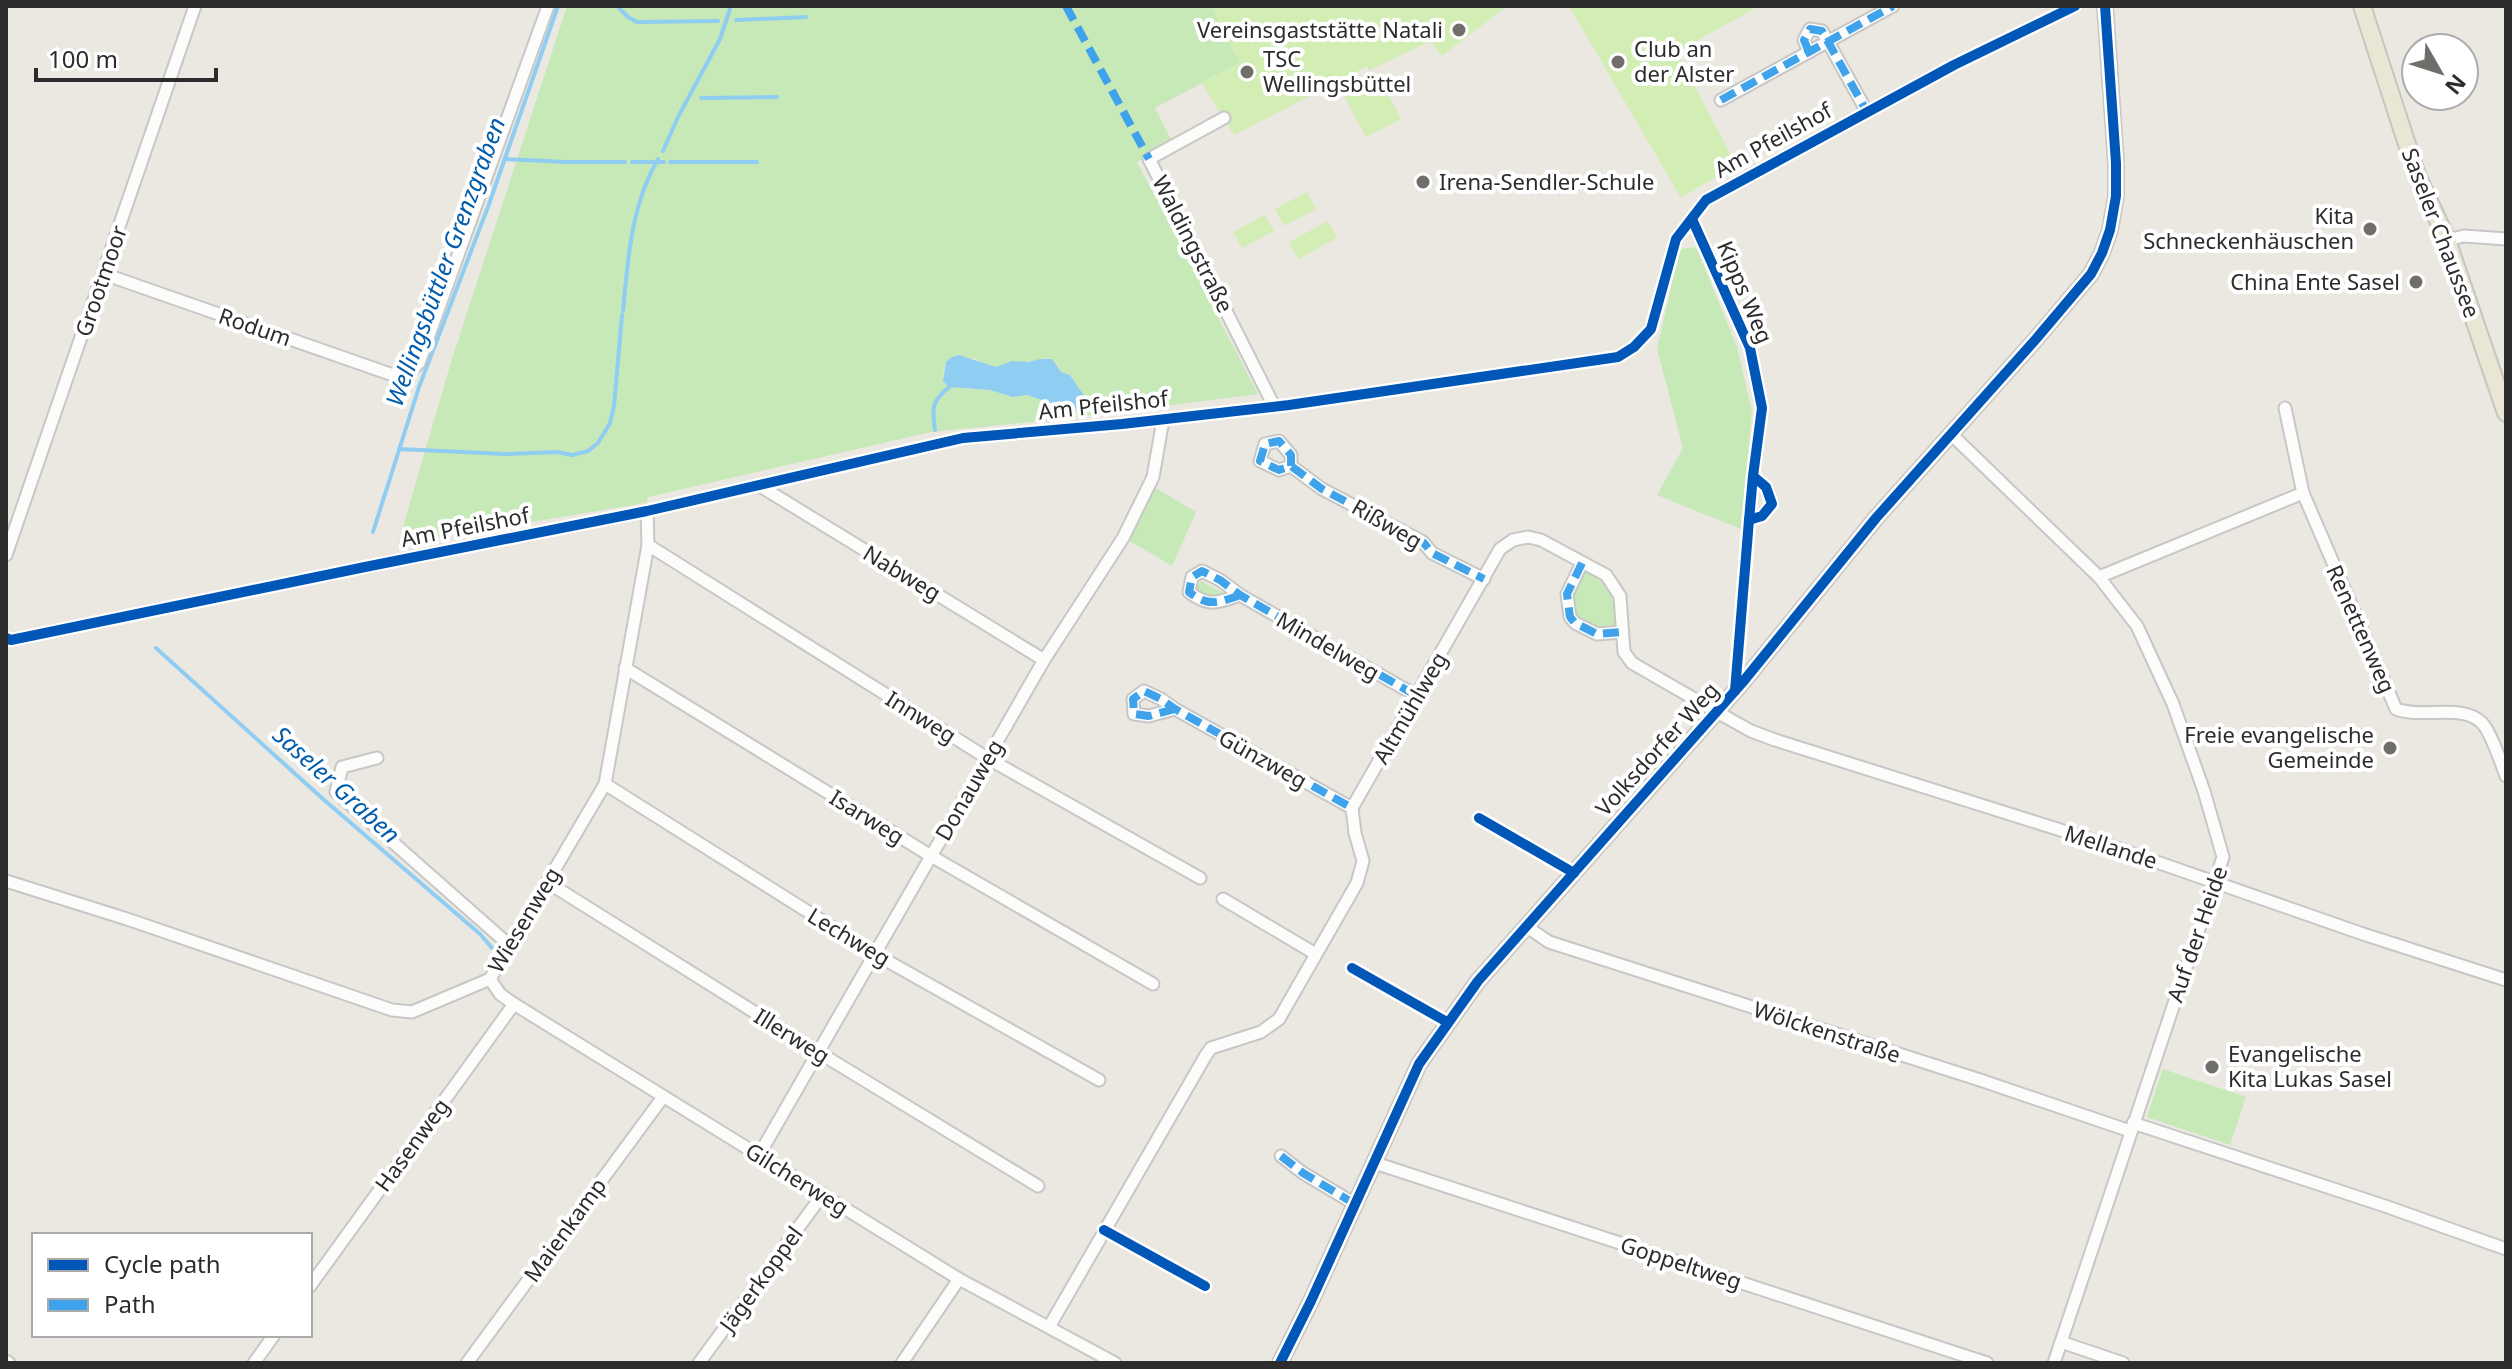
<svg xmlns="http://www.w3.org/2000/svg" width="2512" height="1369" font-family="'Noto Sans',sans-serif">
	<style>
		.green { fill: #c6e9b7; fill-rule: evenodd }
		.pitch { fill: #d2eeb4 }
		.water { fill: #8fcdf2 }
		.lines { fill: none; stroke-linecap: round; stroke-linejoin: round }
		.stream { stroke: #8fcdf2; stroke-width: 4 }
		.minor-casing { stroke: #c8c7c7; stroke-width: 15 }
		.tertiary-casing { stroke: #c8c7c7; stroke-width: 18 }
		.primary-casing { stroke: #c6c5c2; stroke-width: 20 }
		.minor { stroke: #fcfcfa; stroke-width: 11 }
		.tertiary { stroke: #fcfcfa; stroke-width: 14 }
		.primary { stroke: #e9e6d3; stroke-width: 16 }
		.quiet { stroke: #3ea3eb; stroke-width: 8; stroke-dasharray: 16 8; stroke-linecap: butt }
		.cycleway-casing { stroke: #fff; stroke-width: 15 }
		.cycleway { stroke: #0057b8; stroke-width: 10 }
		.poi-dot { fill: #6f6e6b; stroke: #fff; stroke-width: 3 }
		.labels { text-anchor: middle; stroke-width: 8; stroke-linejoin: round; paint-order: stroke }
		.poi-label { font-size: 22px; fill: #2c2c2c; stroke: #fff; text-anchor: end }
		.street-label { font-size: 22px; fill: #2c2c2c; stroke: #fff }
		.water-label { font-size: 24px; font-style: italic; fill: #015cab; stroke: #fff }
	</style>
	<rect width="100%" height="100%" fill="#ebe8e1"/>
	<g class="green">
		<path d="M567,6h644l29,57 -85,45 18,35 -36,19 121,232 -187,24 -140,14 -283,65 -1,5 -13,3 -236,39 53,-182zM952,357l24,2 9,6 11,2 52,-9 13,14 9,3c8,16 15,25 33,31l-41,6 -14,-10 -21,-7 -15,2 -23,-7 -30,-2 -16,-13 3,-13z"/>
		<polygon points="1696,247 1737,347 1752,411 1741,529 1657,495 1683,448 1657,349 1680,249"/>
		<polygon points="1154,487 1196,512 1172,566 1128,540"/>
		<path d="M1588,571c21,14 27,28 30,53l-3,3c-6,0 -13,2 -20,1 -30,-7 -27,-41 -7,-57z"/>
		<polygon points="1201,581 1227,595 1214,598 1202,595 1196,587"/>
		<polygon points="2163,1069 2246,1097 2230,1145 2147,1117"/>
	</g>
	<g class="pitch">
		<polygon points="1211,6 1507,6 1442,56 1430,41 1370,70 1366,67 1234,135 1201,82 1240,63"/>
		<polygon points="1569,6 1759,6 1677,52 1736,165 1681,198"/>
		<polygon points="1377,73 1401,119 1366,137 1342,92"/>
		<polygon points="1307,192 1316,209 1284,226 1275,209"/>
		<polygon points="1265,215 1274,231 1242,248 1233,232"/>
		<polygon points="1328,221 1337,238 1298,259 1289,242"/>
	</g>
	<path class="water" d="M959,355l37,12 16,-6 16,1 12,-3h12l9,13 9,3c15,23 12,19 33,33l-15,-1 -26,5 -14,-10 -21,-7 -15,2 -22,-7 -41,-3 -6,-6 3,-19 6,-5z"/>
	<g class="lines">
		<g class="stream">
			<polyline points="619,8 628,17 637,22 718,21"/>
			<polyline points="736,20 806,17"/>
			<polyline points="701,98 777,97"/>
			<polyline points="663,151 678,117 720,39 730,9"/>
			<polyline points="505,159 566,162"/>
			<polyline points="568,162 625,162"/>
			<polyline points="632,162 664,162"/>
			<polyline points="670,162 757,162"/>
			<path d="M623,311c5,-52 8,-106 35,-152"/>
			<path d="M935,430c-3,-22 -4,-28 14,-43"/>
			<polyline points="399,449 506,454 557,452 572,455 588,451 598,443 610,423 614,406 622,315"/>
			<polyline points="373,532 419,387 488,207 558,6"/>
			<polyline points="156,648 323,799 480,934 492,948"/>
		</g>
		<defs>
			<g id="minor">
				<polyline points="1809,52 1804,40 1810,29 1822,31 1867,112"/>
				<polyline points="1721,100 1893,6"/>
				<polyline points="1224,118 1149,159 1274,406"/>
				<polyline points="1692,219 1750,348 1762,408 1753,476 1766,487 1772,504 1762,516 1749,520 1753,476"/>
				<polyline points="2447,240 2464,236 2506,239"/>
				<polyline points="104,274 390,374 407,374 419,363 548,6"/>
				<path d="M2285,408l18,85 93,216c27,10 66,-6 86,14 9,9 19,40 24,53"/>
				<polyline points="1951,434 2099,577 2137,626 2173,704 2204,791 2223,857 2054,1363"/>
				<polyline points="1291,466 1291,455 1279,441 1265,444 1260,461 1279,470 1291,466 1322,489 1423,542 1432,553 1484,579"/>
				<polyline points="760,486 1044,660"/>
				<polyline points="648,545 987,758 1200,878"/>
				<polyline points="6,555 195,6"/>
				<polyline points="1582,563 1567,594 1570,617 1575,623 1597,634 1622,632"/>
				<polyline points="2099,577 2303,493"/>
				<path d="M1240,595c-22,8 -32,12 -51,-3l3,-15 10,-6 18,9 20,15 177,101"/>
				<polyline points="6,638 11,640 365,567 647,511 963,438 1122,424 1289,405 1618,357 1634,347 1651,329 1676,239 1706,200 1954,65 2075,6"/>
				<polyline points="625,668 931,856 1153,984"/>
				<polyline points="1175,709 1149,716 1134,714 1133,699 1144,691 1161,699 1175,709 1352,808"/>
				<polyline points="377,758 342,767 336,792 509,945"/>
				<polyline points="605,784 875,954 1099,1080"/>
				<polyline points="6,881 127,919 392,1010 412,1012 490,979 605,784 648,545 647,511"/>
				<polyline points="547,882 818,1052 1038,1186"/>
				<polyline points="1223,899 1314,953"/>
				<polyline points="1527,927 1549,942 1980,1080 2130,1131"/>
				<polyline points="490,979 500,994 514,1004 959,1279 1115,1363"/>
				<polyline points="2133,1123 2385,1206 2506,1249"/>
				<polyline points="759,1155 1044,660 1123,538 1153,477 1163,420"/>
				<polyline points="1281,1156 1303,1173 1355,1204"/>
				<polyline points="1375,1163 1987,1363"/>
				<polyline points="310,1286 514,1004"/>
				<polyline points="1049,1327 1206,1055 1211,1048 1261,1032 1279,1019 1357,883 1363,861 1355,833 1352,808 1500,549 1513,540 1528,537 1541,540 1606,575 1620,596 1624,652 1632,663 1717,712 1751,731 1775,740 2111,846 2363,934 2506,980"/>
				<polyline points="2061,1342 2123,1363"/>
				<polyline points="6,1361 9,1363"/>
				<polyline points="254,1363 274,1335"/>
				<polyline points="467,1363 663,1097"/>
				<polyline points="699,1363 823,1194"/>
				<polyline points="902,1363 959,1279"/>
			</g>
			<polyline id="tertiary" points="1280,1363 1311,1301 1419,1064 1478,981 1742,683 1876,518 2036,339 2091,274 2102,253 2110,230 2116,196 2116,163 2105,6"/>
			<polyline id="primary" points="2362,6 2417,175 2447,240 2506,413"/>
		</defs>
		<use href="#minor" class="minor-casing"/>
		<use href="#tertiary" class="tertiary-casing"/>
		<use href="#primary" class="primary-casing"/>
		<use href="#minor" class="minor"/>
		<use href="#tertiary" class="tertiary"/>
		<use href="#primary" class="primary"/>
		<g class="quiet">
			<polyline points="1066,6 1149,159"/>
			<polyline points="1809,52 1804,40 1810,29 1822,31 1867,112"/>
			<polyline points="1721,100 1893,6"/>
			<polyline points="1291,466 1291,455 1279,441 1265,444 1260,461 1279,470 1291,466 1322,489 1423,542 1432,553 1484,579"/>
			<polyline points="1582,563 1567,594 1570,617 1575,623 1597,634 1622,632"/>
			<path d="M1240,595c-22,8 -32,12 -51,-3l3,-15 10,-6 18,9 20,15 177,101"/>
			<polyline points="1175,709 1149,716 1134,714 1133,699 1144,691 1161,699 1175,709 1352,808"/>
			<polyline points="1281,1156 1303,1173 1355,1204"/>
		</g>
		<defs>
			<g id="cycleway">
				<polyline points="1692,219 1750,348 1762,408 1753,476 1766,487 1772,504 1762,516 1749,520 1753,476"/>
				<polyline points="6,638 11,640 365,567 647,511 963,438 1122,424 1289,405 1618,357 1634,347 1651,329 1676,239 1706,200 1954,65 2075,6"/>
				<polyline points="1735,691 1749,520"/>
				<polyline points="1479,818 1574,873"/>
				<polyline points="1352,968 1447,1022"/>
				<polyline points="1104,1230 1205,1286"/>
				<polyline points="1280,1363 1311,1301 1419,1064 1478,981 1742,683 1876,518 2036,339 2091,274 2102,253 2110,230 2116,196 2116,163 2105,6"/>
			</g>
		</defs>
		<use href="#cycleway" class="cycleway-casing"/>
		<use href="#cycleway" class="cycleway"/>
	</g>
	<g class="poi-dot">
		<circle cx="1459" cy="30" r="8"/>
		<circle cx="1618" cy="62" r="8"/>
		<circle cx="1247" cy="72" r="8"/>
		<circle cx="1423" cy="182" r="8"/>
		<circle cx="2370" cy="229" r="8"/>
		<circle cx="2416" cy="282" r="8"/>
		<circle cx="2390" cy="748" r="8"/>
		<circle cx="2212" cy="1067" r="8"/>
	</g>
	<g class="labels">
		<g class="poi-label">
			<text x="1443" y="38">Vereinsgaststätte Natali</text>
			<text x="1634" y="57" text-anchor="start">Club an<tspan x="1634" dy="25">der Alster</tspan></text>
			<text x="1263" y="67" text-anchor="start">TSC<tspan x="1263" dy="25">Wellingsbüttel</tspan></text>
			<text x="1439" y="190" text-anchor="start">Irena-Sendler-Schule</text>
			<text x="2354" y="224">Kita<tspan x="2354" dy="25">Schneckenhäuschen</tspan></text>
			<text x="2400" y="290">China Ente Sasel</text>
			<text x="2374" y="743">Freie evangelische<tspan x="2374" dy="25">Gemeinde</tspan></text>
			<text x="2228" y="1062" text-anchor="start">Evangelische<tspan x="2228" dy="25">Kita Lukas Sasel</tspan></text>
		</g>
		<g class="street-label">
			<text transform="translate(1773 140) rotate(-29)" y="8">Am Pfeilshof</text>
			<text transform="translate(2441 233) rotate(69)" y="8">Saseler Chaussee</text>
			<text transform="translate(1193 244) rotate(63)" y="8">Waldingstraße</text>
			<text transform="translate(101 281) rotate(-71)" y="8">Grootmoor</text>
			<text transform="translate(1745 292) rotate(67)" y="8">Kipps Weg</text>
			<text transform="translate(255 327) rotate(19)" y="8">Rodum</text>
			<text transform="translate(1103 405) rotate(-6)" y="8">Am Pfeilshof</text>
			<text transform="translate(1387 524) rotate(30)" y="8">Rißweg</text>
			<text transform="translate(465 527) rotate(-11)" y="8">Am Pfeilshof</text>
			<text transform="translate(902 573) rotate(31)" y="8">Nabweg</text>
			<text transform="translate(2361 629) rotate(66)" y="8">Renettenweg</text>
			<text transform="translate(1328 646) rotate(30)" y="8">Mindelweg</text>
			<text transform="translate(1410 708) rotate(-60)" y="8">Altmühlweg</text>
			<text transform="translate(921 717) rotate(32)" y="8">Innweg</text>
			<text transform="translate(1657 749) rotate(-48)" y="8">Volksdorfer Weg</text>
			<text transform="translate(1263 759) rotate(29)" y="8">Günzweg</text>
			<text transform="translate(969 790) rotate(-60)" y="8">Donauweg</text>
			<text transform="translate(867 817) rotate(32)" y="8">Isarweg</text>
			<text transform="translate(2111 847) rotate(18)" y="8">Mellande</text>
			<text transform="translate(524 920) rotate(-59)" y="8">Wiesenweg</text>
			<text transform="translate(2197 934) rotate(-71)" y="8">Auf der Heide</text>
			<text transform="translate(849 937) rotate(31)" y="8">Lechweg</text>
			<text transform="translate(1827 1032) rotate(18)" y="8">Wölckenstraße</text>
			<text transform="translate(792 1036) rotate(32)" y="8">Illerweg</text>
			<text transform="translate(412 1145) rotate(-54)" y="8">Hasenweg</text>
			<text transform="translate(797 1179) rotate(32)" y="8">Gilcherweg</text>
			<text transform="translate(565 1230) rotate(-54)" y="8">Maienkamp</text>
			<text transform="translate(1681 1263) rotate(18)" y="8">Goppeltweg</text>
			<text transform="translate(761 1279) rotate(-54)" y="8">Jägerkoppel</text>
		</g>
		<g class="water-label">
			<text transform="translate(446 262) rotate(-70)" y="8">Wellingsbüttler Grenzgraben</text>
			<text transform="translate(336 785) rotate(42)" y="8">Saseler Graben</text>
		</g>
	</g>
	<rect width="2512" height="1369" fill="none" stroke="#2c2c2c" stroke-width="16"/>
	<rect x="32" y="1233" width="280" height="104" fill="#ffffff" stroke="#ababab" stroke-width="2"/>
	<rect x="48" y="1259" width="40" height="12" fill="#0057b8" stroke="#ababab" stroke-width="2"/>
	<text x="104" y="1273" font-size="24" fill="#2c2c2c">Cycle path</text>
	<rect x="48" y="1299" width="40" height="12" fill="#3ea3eb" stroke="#ababab" stroke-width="2"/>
	<text x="104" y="1313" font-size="24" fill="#2c2c2c">Path</text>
	<g transform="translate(2440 72) rotate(129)"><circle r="38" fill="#ffffff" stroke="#ababab" stroke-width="2"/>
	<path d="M0-6L14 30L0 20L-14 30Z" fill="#6f6e6b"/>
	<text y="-12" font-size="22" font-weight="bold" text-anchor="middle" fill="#2c2c2c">N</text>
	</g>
	<path d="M36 68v12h180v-12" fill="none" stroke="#2c2c2c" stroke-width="4"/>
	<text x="48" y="68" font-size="24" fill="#2c2c2c" stroke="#ffffff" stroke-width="6" paint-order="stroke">100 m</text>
</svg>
